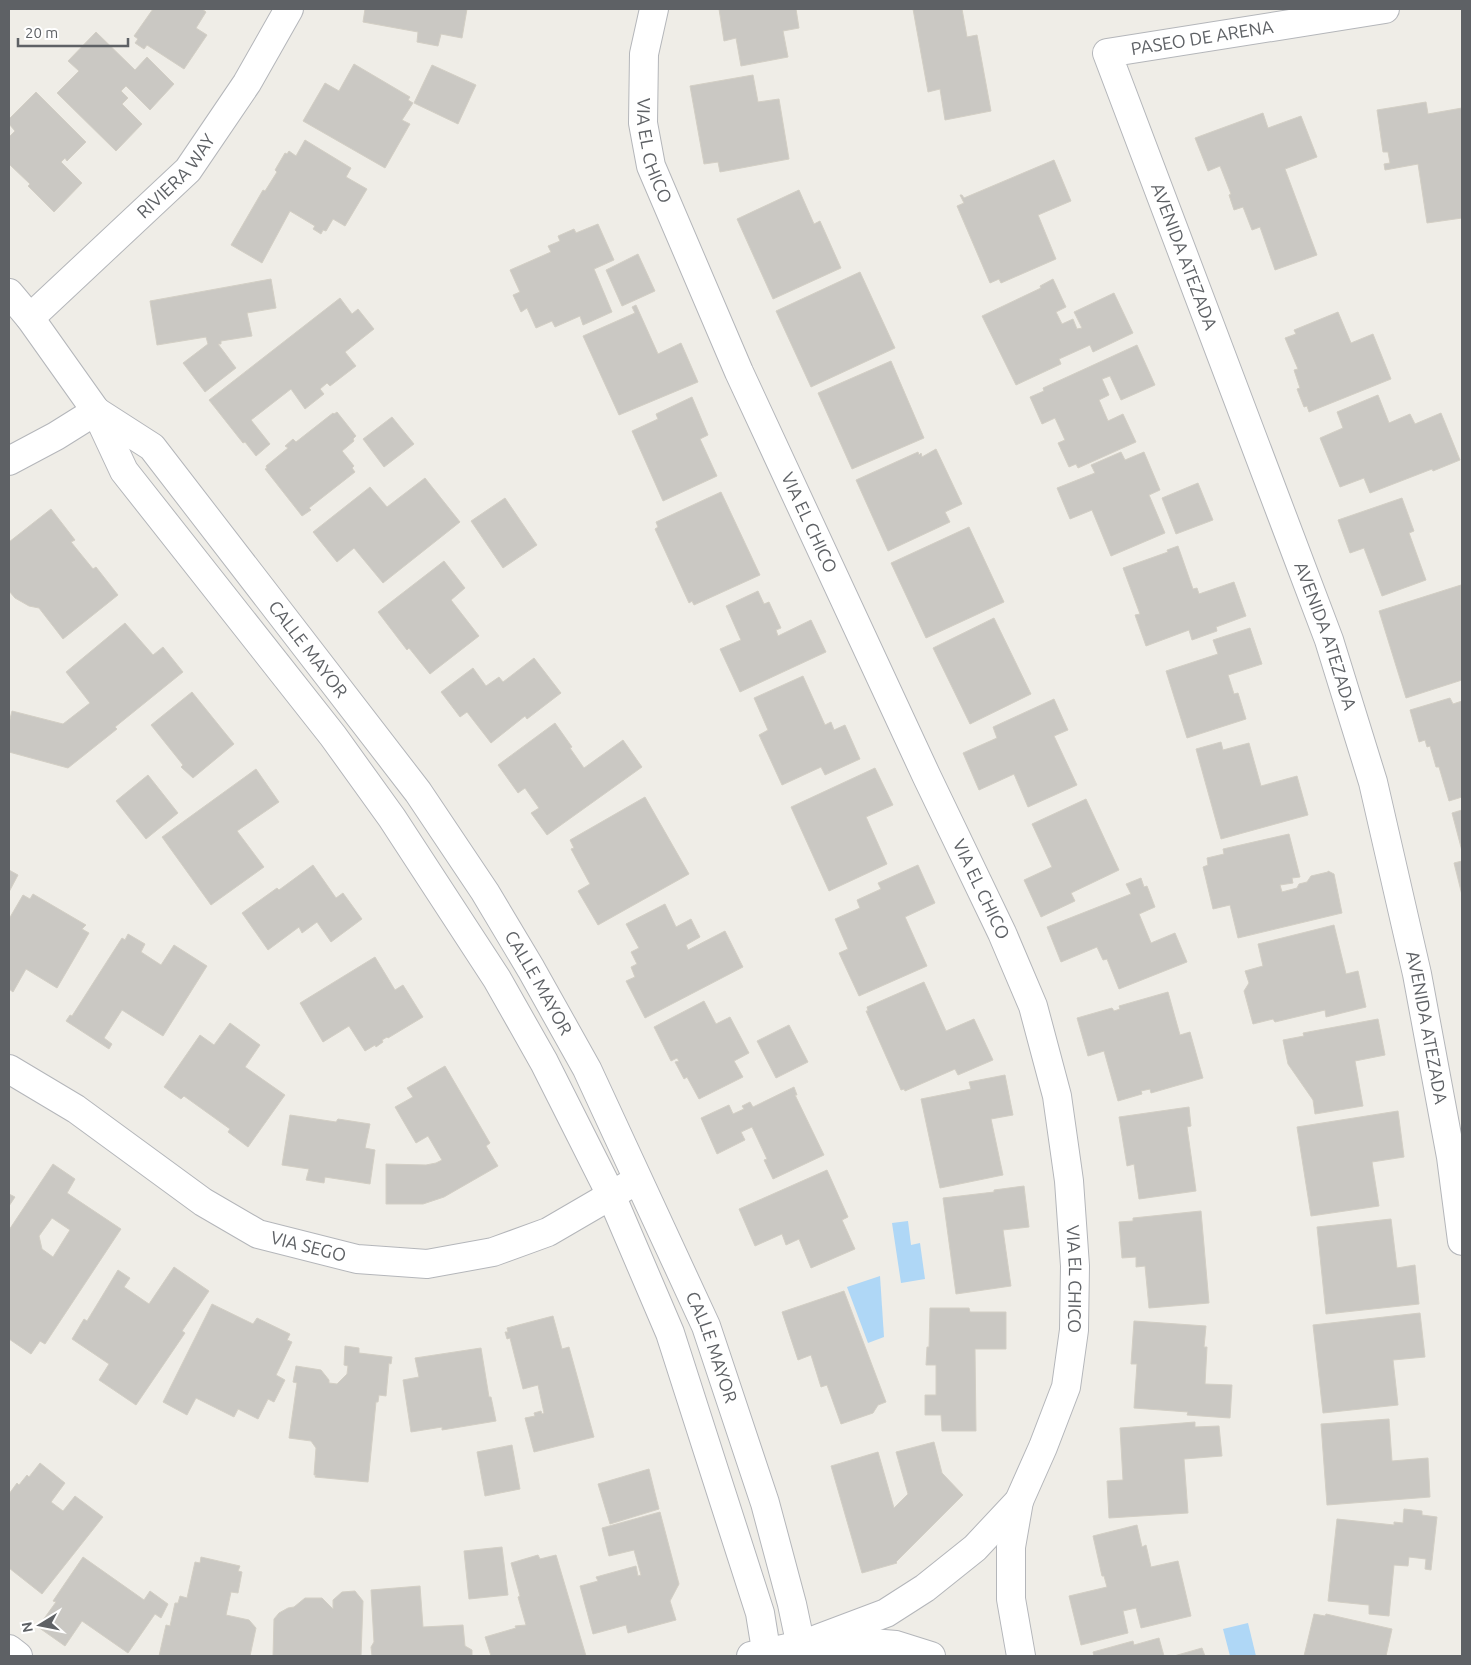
<svg xmlns="http://www.w3.org/2000/svg" width="1471" height="1665" font-family="Ubuntu,sans-serif">
	<style>
		.water { fill: #afd7f6 }
		.building { fill: #cac8c3; stroke: #d3cfc5; fill-rule: evenodd }
		.lines { fill: none; stroke-linecap: round; stroke-linejoin: round }
		.minor-casing { stroke: #b4b6ba; stroke-width: 30 }
		.minor { stroke: #fff; stroke-width: 28 }
		.labels { text-anchor: middle; stroke-width: 4; stroke-linejoin: round; paint-order: stroke }
		.street-label { font-size: 18px; fill: #5e6165; stroke: #fff }
	</style>
	<rect width="100%" height="100%" fill="#efede7"/>
	<g class="water">
		<polygon points="908,1221 911,1245 920,1243 925,1279 901,1283 892,1223"/>
		<polygon points="880,1276 884,1337 868,1343 847,1287"/>
		<polygon points="1248,1623 1256,1656 1230,1656 1223,1629"/>
	</g>
	<g class="building">
		<polygon points="153,9 202,9 206,12 196,28 207,35 184,69 147,45 144,49 135,43 138,39 134,36"/>
		<polygon points="365,9 467,9 462,38 441,34 438,46 417,42 418,32 363,22"/>
		<polygon points="719,9 796,9 799,28 783,31 788,57 741,66 736,38 724,41"/>
		<polygon points="913,9 962,9 967,37 977,35 991,111 945,120 940,89 928,92"/>
		<polygon points="96,32 135,70 147,57 174,84 150,110 126,86 121,91 128,98 122,104 142,124 116,151 57,93 79,71 68,61"/>
		<polygon points="354,64 410,97 408,100 413,103 402,120 410,124 385,168 303,121 325,83 339,91"/>
		<polygon points="432,65 476,85 458,124 414,103"/>
		<polygon points="753,75 758,102 779,99 789,159 720,172 718,162 704,164 690,86"/>
		<polygon points="36,92 86,142 67,161 65,158 61,162 82,183 54,212 28,186 30,184 9,164 9,137 15,131 9,124 9,119"/>
		<polygon points="1426,102 1428,114 1462,108 1462,218 1427,223 1418,164 1385,170 1384,164 1390,163 1388,152 1383,152 1377,110"/>
		<polygon points="1263,113 1268,128 1301,116 1317,157 1285,169 1317,255 1275,270 1260,227 1252,230 1243,207 1234,210 1229,195 1231,194 1220,166 1208,171 1195,138"/>
		<polygon points="305,140 351,168 346,177 367,189 345,226 333,219 326,231 323,230 321,234 313,229 315,226 290,211 262,263 231,245 263,190 265,191 277,172 275,170 285,153 287,154 289,151 296,156"/>
		<polygon points="1054,160 1071,201 1038,215 1056,259 1001,283 999,279 990,283 957,206 964,203 960,195 962,195 964,198"/>
		<polygon points="799,190 814,224 820,221 841,268 773,299 737,219"/>
		<polygon points="598,224 614,260 594,269 612,312 583,325 580,316 555,327 552,321 536,328 527,308 521,312 513,295 520,292 510,270 551,252 548,246 560,241 558,236 574,229 576,233"/>
		<polygon points="638,254 655,291 622,306 606,270"/>
		<polygon points="860,272 895,348 811,387 776,311"/>
		<polygon points="271,279 276,308 247,313 252,336 221,341 221,344 218,344 236,368 205,392 183,363 208,344 206,337 157,345 150,301"/>
		<polygon points="1053,279 1066,307 1056,312 1062,324 1073,319 1077,329 1082,328 1074,312 1114,293 1133,333 1093,352 1090,345 1059,359 1061,364 1016,385 982,316 1041,288 1040,286"/>
		<polygon points="340,298 352,314 358,309 374,329 345,352 356,366 330,386 327,383 320,389 324,394 305,409 291,389 251,420 270,444 256,456 245,442 243,443 209,400"/>
		<polygon points="636,305 658,354 681,343 698,382 619,415 583,336 635,313 632,307"/>
		<polygon points="1338,312 1351,343 1373,334 1391,379 1309,412 1307,406 1304,407 1297,389 1300,388 1294,370 1298,369 1285,338 1296,334 1294,330"/>
		<polygon points="1137,345 1155,385 1121,400 1110,376 1102,379 1109,395 1099,400 1108,421 1123,414 1136,442 1078,468 1076,464 1069,467 1058,443 1065,440 1055,418 1042,424 1030,397 1044,391 1043,388"/>
		<polygon points="891,361 924,438 852,469 818,393"/>
		<polygon points="1378,395 1389,423 1410,414 1415,424 1441,413 1460,460 1433,471 1432,469 1370,493 1364,478 1340,487 1320,438 1343,428 1337,412"/>
		<polygon points="692,397 708,435 700,439 717,476 663,501 632,431 658,419 656,414"/>
		<polygon points="337,412 356,436 353,439 354,441 342,451 354,466 352,468 355,472 309,508 311,510 302,516 265,469 267,468 266,466 288,448 285,446 293,439 296,442 333,413 334,414"/>
		<polygon points="392,417 414,444 384,467 363,439"/>
		<polygon points="936,449 962,504 945,512 950,522 888,551 856,480 918,452 919,455 921,453 922,457"/>
		<polygon points="1121,452 1125,460 1144,452 1160,490 1149,495 1165,533 1111,556 1092,510 1070,519 1057,488 1095,473 1091,465"/>
		<polygon points="425,478 460,522 383,583 354,548 337,562 313,532 370,487 387,507"/>
		<polygon points="1198,483 1213,520 1176,534 1162,498"/>
		<polygon points="721,492 760,575 694,605 692,601 689,603 655,529 658,527 656,522"/>
		<polygon points="505,498 537,545 503,568 471,521"/>
		<polygon points="1402,498 1414,531 1409,533 1426,580 1382,596 1364,548 1350,553 1338,520"/>
		<polygon points="51,509 75,540 71,542 93,569 96,567 118,595 63,639 39,608 29,606 15,598 9,591 9,542"/>
		<polygon points="969,527 1004,602 926,638 891,563"/>
		<polygon points="1178,546 1193,589 1197,588 1199,594 1234,582 1246,616 1216,627 1217,631 1192,640 1189,630 1146,646 1135,615 1140,614 1123,568 1168,552 1167,550"/>
		<polygon points="444,561 465,588 451,600 479,636 430,674 409,648 407,650 378,612"/>
		<polygon points="1461,585 1462,680 1406,698 1379,611"/>
		<polygon points="758,591 764,604 769,602 781,628 776,630 778,636 811,620 826,652 740,692 720,649 741,640 726,606"/>
		<polygon points="994,618 1031,694 970,724 933,648"/>
		<polygon points="125,623 153,655 163,647 183,672 115,727 117,729 68,768 9,752 9,723 12,711 63,724 90,703 66,672"/>
		<polygon points="1250,628 1262,664 1228,675 1234,694 1238,693 1246,719 1187,738 1166,671 1218,654 1213,640"/>
		<polygon points="534,658 561,693 527,719 525,716 491,743 467,712 460,717 441,692 473,668 486,686 499,677 503,682"/>
		<polygon points="803,676 825,725 831,722 834,730 845,725 860,759 825,775 821,767 782,785 759,735 768,730 754,698"/>
		<polygon points="192,692 234,744 193,778 181,767 183,765 151,725"/>
		<polygon points="1450,698 1453,704 1462,701 1462,797 1449,801 1439,767 1436,767 1430,746 1427,747 1425,740 1419,742 1410,710"/>
		<polygon points="1054,699 1068,730 1054,736 1077,785 1028,807 1014,774 979,790 963,753 997,738 993,727"/>
		<polygon points="555,723 572,747 570,748 584,768 623,740 642,767 547,835 531,813 539,808 525,788 518,793 498,765"/>
		<polygon points="1221,742 1223,750 1249,743 1261,786 1297,776 1308,815 1221,839 1196,749"/>
		<polygon points="875,768 893,805 866,817 887,864 829,891 791,807"/>
		<polygon points="256,769 279,802 237,831 264,867 211,905 162,837"/>
		<polygon points="148,775 178,813 146,839 116,801"/>
		<polygon points="645,797 689,874 598,925 578,891 590,884 571,849 574,848 570,840"/>
		<polygon points="1086,799 1119,870 1071,893 1075,901 1041,917 1024,880 1052,867 1032,824"/>
		<polygon points="1462,810 1462,851 1452,813"/>
		<polygon points="1289,834 1300,877 1292,878 1293,883 1280,885 1282,892 1297,888 1299,884 1307,882 1311,876 1328,872 1328,871 1334,874 1342,913 1238,938 1230,905 1213,909 1203,867 1208,865 1207,858 1224,854 1223,849"/>
		<polygon points="1462,861 1462,895 1454,863"/>
		<polygon points="313,865 336,898 343,893 362,919 331,942 317,922 302,933 299,927 268,950 242,913 277,888 279,890"/>
		<polygon points="918,865 935,903 905,917 927,966 859,996 839,953 848,949 835,919 860,908 857,900 881,889 878,883"/>
		<polygon points="9,870 18,875 9,892"/>
		<polygon points="1141,878 1144,887 1147,886 1155,907 1139,914 1151,943 1175,933 1187,962 1119,989 1107,959 1103,960 1097,947 1061,962 1047,927 1131,894 1126,884"/>
		<polygon points="33,894 86,925 82,929 89,933 57,988 26,969 13,992 9,989 9,919 23,895 30,899"/>
		<polygon points="665,904 676,927 691,919 700,937 686,945 688,950 725,931 743,967 645,1018 626,981 635,977 631,967 637,964 631,952 639,948 626,924"/>
		<polygon points="1334,925 1346,974 1358,971 1366,1007 1326,1017 1325,1010 1275,1022 1273,1019 1253,1024 1244,991 1249,983 1245,971 1263,966 1258,944"/>
		<polygon points="128,934 145,944 141,952 161,965 174,945 207,966 163,1036 122,1010 104,1038 112,1044 109,1049 66,1021 70,1015 72,1016 122,938 125,940"/>
		<polygon points="375,957 395,990 403,985 423,1017 388,1038 387,1037 382,1040 383,1042 376,1047 375,1045 365,1051 349,1026 323,1042 300,1003"/>
		<polygon points="924,982 946,1031 974,1019 993,1060 958,1075 955,1069 905,1091 904,1089 901,1090 866,1011 868,1011 867,1007"/>
		<polygon points="1168,992 1180,1035 1190,1032 1203,1078 1151,1093 1150,1089 1141,1091 1142,1094 1118,1101 1104,1051 1088,1056 1077,1018 1112,1008 1114,1011 1120,1009 1119,1006"/>
		<polygon points="704,1001 716,1024 730,1017 749,1053 734,1061 743,1077 699,1099 687,1077 684,1079 675,1062 679,1061 677,1058 671,1061 654,1027"/>
		<polygon points="1378,1019 1385,1055 1355,1061 1363,1106 1315,1114 1313,1100 1288,1064 1283,1040 1304,1036 1303,1033"/>
		<polygon points="230,1023 260,1045 245,1067 285,1095 248,1147 228,1132 230,1129 184,1096 181,1099 164,1087 200,1035 214,1045"/>
		<polygon points="789,1025 808,1062 776,1078 757,1041"/>
		<polygon points="445,1066 490,1143 486,1146 498,1166 444,1197 423,1204 386,1204 386,1164 426,1165 436,1163 442,1160 428,1136 416,1143 395,1107 413,1097 407,1088"/>
		<polygon points="1005,1075 1013,1115 991,1119 1003,1175 940,1188 921,1099 971,1089 969,1082"/>
		<polygon points="794,1087 797,1095 795,1095 824,1155 773,1179 764,1160 767,1159 752,1127 741,1132 745,1140 717,1154 701,1118 729,1105 733,1114 744,1109 742,1106 750,1102 753,1107"/>
		<polygon points="1189,1107 1191,1126 1187,1127 1196,1191 1139,1199 1134,1164 1127,1166 1119,1117"/>
		<polygon points="1398,1111 1404,1157 1372,1162 1379,1206 1311,1216 1297,1127"/>
		<polygon points="290,1115 336,1122 338,1119 370,1124 365,1148 375,1150 370,1184 325,1177 324,1183 306,1180 309,1169 282,1165"/>
		<path d="M53,1164l22,15 -8,14 54,36 -76,115 -5,-3 -9,13 -22,-15v-109zM52,1218l18,12 -17,27 -11,-8 -3,-13z"/>
		<polygon points="827,1170 848,1217 842,1220 855,1249 811,1268 799,1239 786,1245 782,1234 755,1246 739,1209"/>
		<polygon points="1024,1186 1029,1227 1003,1230 1011,1286 956,1294 943,1198 994,1192 994,1190"/>
		<polygon points="9,1194 15,1197 9,1206"/>
		<polygon points="1201,1211 1209,1303 1149,1308 1145,1266 1136,1267 1136,1257 1122,1258 1119,1222 1133,1221 1133,1218"/>
		<polygon points="1391,1219 1397,1268 1415,1265 1419,1304 1326,1314 1317,1227"/>
		<polygon points="174,1267 209,1291 182,1331 185,1333 136,1405 99,1380 109,1364 72,1339 84,1319 87,1321 118,1270 130,1278 124,1287 149,1304"/>
		<polygon points="844,1291 886,1402 878,1405 873,1413 841,1424 827,1385 821,1387 811,1355 798,1360 782,1312"/>
		<polygon points="212,1304 253,1324 257,1318 290,1334 287,1340 292,1342 276,1375 285,1380 274,1402 268,1399 258,1419 238,1409 234,1417 196,1398 187,1415 163,1402"/>
		<polygon points="930,1308 969,1308 970,1312 1006,1312 1006,1349 975,1349 976,1431 942,1431 941,1415 925,1415 925,1395 936,1395 936,1365 926,1365 927,1347 929,1347"/>
		<polygon points="1420,1313 1425,1357 1393,1360 1398,1405 1323,1413 1313,1325"/>
		<polygon points="553,1316 562,1349 569,1347 594,1437 534,1452 525,1418 535,1416 534,1413 541,1411 542,1414 544,1413 538,1385 523,1389 510,1338 507,1339 505,1332 508,1332 507,1328"/>
		<polygon points="1134,1321 1206,1326 1204,1347 1207,1347 1205,1384 1232,1385 1230,1418 1187,1415 1188,1412 1134,1408 1137,1364 1131,1364"/>
		<polygon points="345,1346 359,1348 359,1353 392,1357 391,1364 389,1363 386,1396 379,1395 378,1402 376,1402 368,1482 315,1477 316,1475 314,1475 316,1448 311,1441 289,1438 297,1383 293,1382 296,1366 321,1370 329,1380 329,1383 337,1384 347,1374 348,1366 344,1365"/>
		<polygon points="481,1348 489,1397 491,1397 496,1421 442,1430 442,1427 411,1432 403,1380 419,1377 415,1358"/>
		<polygon points="1389,1419 1392,1461 1428,1458 1430,1497 1327,1505 1321,1424"/>
		<polygon points="1195,1422 1195,1427 1219,1426 1222,1456 1184,1459 1188,1513 1109,1518 1107,1481 1123,1480 1120,1428"/>
		<polygon points="934,1442 942,1473 963,1495 896,1562 897,1563 862,1573 831,1466 878,1452 894,1508 908,1494 896,1452"/>
		<polygon points="512,1445 520,1489 485,1496 477,1452"/>
		<polygon points="40,1463 65,1483 51,1502 63,1511 75,1496 103,1517 42,1594 9,1568 9,1494 17,1483 19,1485 27,1475 29,1477"/>
		<polygon points="649,1469 659,1509 610,1524 598,1484"/>
		<polygon points="1404,1509 1422,1511 1422,1515 1437,1517 1431,1570 1425,1569 1426,1559 1409,1557 1408,1566 1394,1565 1389,1616 1369,1614 1369,1605 1328,1601 1337,1519 1394,1525 1394,1522 1403,1523"/>
		<polygon points="660,1512 679,1584 670,1601 676,1620 628,1633 626,1625 593,1634 580,1586 598,1581 596,1577 636,1566 638,1576 641,1575 634,1550 609,1556 602,1528"/>
		<polygon points="1137,1525 1142,1547 1146,1545 1151,1567 1178,1561 1191,1616 1141,1628 1136,1608 1123,1611 1128,1633 1081,1645 1069,1596 1107,1587 1104,1576 1102,1576 1093,1536"/>
		<polygon points="502,1547 508,1595 469,1599 464,1551"/>
		<polygon points="538,1555 540,1559 556,1555 586,1656 491,1656 485,1637 516,1628 515,1626 526,1625 518,1597 520,1596 511,1563"/>
		<polygon points="83,1557 144,1600 150,1591 168,1604 161,1618 155,1614 128,1653 82,1621 65,1646 38,1627 56,1602 53,1601"/>
		<polygon points="201,1557 240,1566 238,1571 242,1572 238,1593 231,1592 226,1615 249,1620 256,1628 250,1656 159,1656 166,1625 170,1626 175,1603 178,1603 180,1596 187,1598 195,1562 200,1563"/>
		<polygon points="420,1586 423,1627 463,1625 465,1646 472,1650 472,1656 372,1656 371,1647 374,1642 371,1590"/>
		<polygon points="355,1591 363,1601 361,1656 273,1656 274,1619 279,1613 288,1608 294,1607 305,1598 322,1598 333,1609 333,1600 342,1592"/>
		<polygon points="1314,1614 1325,1616 1326,1614 1392,1629 1386,1656 1304,1656"/>
		<polygon points="1159,1638 1164,1656 1094,1656 1093,1652 1133,1641 1134,1645"/>
		<polygon points="1202,1648 1205,1656 1174,1656"/>
	</g>
	<g class="lines">
		<defs>
			<g id="minor">
				<path id="s1" d="M654,9l-10,45 -1,69 8,43 88,206 188,405 75,156 31,73 24,90 12,85 6,85 -1,64 -8,57 -23,60 -24,54 -44,47 -50,40 -39,25 -85,32 -50,11"/>
				<path id="s2" d="M1385,9l-278,44 222,587 44,142 44,192 34,183 11,84"/>
				<polyline points="9,293 30,318 96,411 124,471 333,736 392,818 497,979 544,1062 611,1195 670,1333 760,1613 767,1656"/>
				<path id="s3" d="M30,318l158,-148 59,-87 42,-74"/>
				<path id="s4" d="M96,411l56,36 266,345 67,100 46,77 56,100 119,257 59,177 27,101 11,52"/>
				<polyline points="9,461 56,436 96,411"/>
				<path id="s5" d="M9,1069l67,40 127,93 55,32 99,25 70,5 66,-12 55,-20 79,-46"/>
				<polyline points="1019,1501 1011,1547 1011,1599 1021,1656"/>
				<polyline points="822,1644 871,1643 896,1645 931,1656"/>
				<polyline points="9,1649 18,1656"/>
			</g>
		</defs>
		<use href="#minor" class="minor-casing"/>
		<use href="#minor" class="minor"/>
	</g>
	<g class="labels">
		<g class="street-label">
			<text transform="translate(1202 38) rotate(-9)" y="6">PASEO DE ARENA</text>
			<text dy="6" stroke="none"><textPath href="#s1" startOffset="144">VIA EL CHICO</textPath></text>
			<text dy="6" stroke="none"><textPath href="#s3" startOffset="204">RIVIERA WAY</textPath></text>
			<text dy="6" stroke="none"><textPath href="#s2" startOffset="499">AVENIDA ATEZADA</textPath></text>
			<text dy="6" stroke="none"><textPath href="#s1" startOffset="549">VIA EL CHICO</textPath></text>
			<text dy="6" stroke="none"><textPath href="#s2" startOffset="904">AVENIDA ATEZADA</textPath></text>
			<text dy="6" stroke="none"><textPath href="#s4" startOffset="322">CALLE MAYOR</textPath></text>
			<text dy="6" stroke="none"><textPath href="#s1" startOffset="954">VIA EL CHICO</textPath></text>
			<text dy="6" stroke="none"><textPath href="#s4" startOffset="728">CALLE MAYOR</textPath></text>
			<text dy="6" stroke="none"><textPath href="#s2" startOffset="1309">AVENIDA ATEZADA</textPath></text>
			<text dy="6" stroke="none"><textPath href="#s5" startOffset="351">VIA SEGO</textPath></text>
			<text dy="6" stroke="none"><textPath href="#s1" startOffset="1359">VIA EL CHICO</textPath></text>
			<text dy="6" stroke="none"><textPath href="#s4" startOffset="1132">CALLE MAYOR</textPath></text>
		</g>
	</g>
	<rect width="1471" height="1665" fill="none" stroke="#5e6165" stroke-width="20"/>
	<g transform="translate(40 1625) rotate(260)" stroke="#ffffff" stroke-width="4" paint-order="stroke">
	<path d="M0-4L9 19L0 12L-9 19Z" fill="#5e6165"/>
	<text y="-8" font-size="14" font-weight="bold" text-anchor="middle" fill="#5e6165">N</text>
	</g>
	<path d="M18 38v8h110v-8" fill="none" stroke="#5e6165" stroke-width="2.5"/>
	<text x="25" y="38" font-size="15" fill="#5e6165" stroke="#ffffff" stroke-width="4" paint-order="stroke">20 m</text>
</svg>
